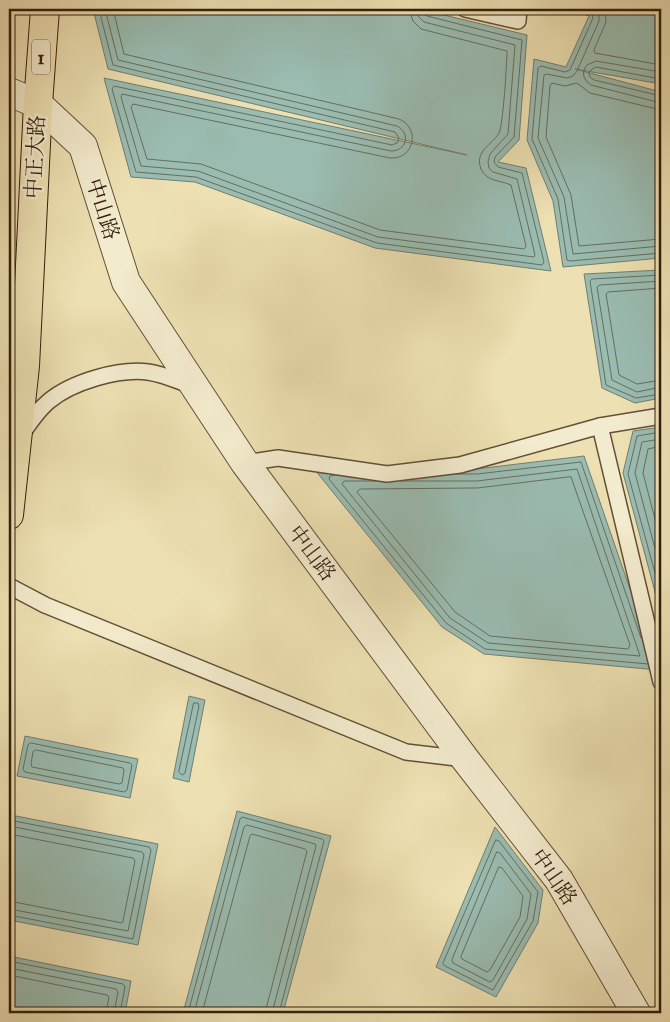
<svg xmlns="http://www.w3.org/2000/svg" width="670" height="1022" font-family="'IM FELL DW Pica','Noto Serif TC',serif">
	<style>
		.water { fill: #9abcb1; stroke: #717d6f }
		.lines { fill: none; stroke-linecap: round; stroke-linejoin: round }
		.shore { stroke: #666e5f; stroke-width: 1 }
		.service-casing { stroke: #624f36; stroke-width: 18 }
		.minor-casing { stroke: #624f36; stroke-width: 30 }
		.tertiary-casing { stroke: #624f36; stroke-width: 30 }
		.primary-casing { stroke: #331f0d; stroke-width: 30 }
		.service { stroke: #f3ebcd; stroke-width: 15 }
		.minor { stroke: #f3ebcd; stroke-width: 28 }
		.tertiary { stroke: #f3ebcd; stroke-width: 28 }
		.primary { stroke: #ede0b2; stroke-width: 28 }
		.labels { text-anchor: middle; stroke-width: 5; stroke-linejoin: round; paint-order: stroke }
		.shield { fill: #f3ebcd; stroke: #6d5c47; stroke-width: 1 }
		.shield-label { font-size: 20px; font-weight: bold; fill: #331f0d }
		.street-label { font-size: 21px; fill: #331f0d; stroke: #f3ebcd }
	</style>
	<rect width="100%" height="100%" fill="#ede0b2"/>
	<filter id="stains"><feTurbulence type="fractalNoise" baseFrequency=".004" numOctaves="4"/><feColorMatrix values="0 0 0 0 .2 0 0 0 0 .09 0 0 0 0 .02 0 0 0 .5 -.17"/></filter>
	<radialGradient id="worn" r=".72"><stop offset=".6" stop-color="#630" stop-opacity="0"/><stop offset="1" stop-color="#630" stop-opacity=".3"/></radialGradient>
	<g class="water">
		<polygon points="93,9 419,9 527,35 519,140 498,162 526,168 551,271 375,248 195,182 131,177 104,78 467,155 108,69"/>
		<polygon points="568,9 661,9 661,84 575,69 661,92 661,258 563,267 553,201 527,140 534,59 566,67 589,16"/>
		<polygon points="661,270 661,398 635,403 602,388 584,274"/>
		<polygon points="661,427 661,614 623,473 633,431"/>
		<polygon points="584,456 658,670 484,654 442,627 315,470 476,469"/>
		<polygon points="189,696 205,700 189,782 173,778"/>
		<polygon points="25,736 138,759 130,798 17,776"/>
		<polygon points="237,811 331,836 283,1013 183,1013"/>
		<polygon points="11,815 158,844 138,945 9,920 9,824"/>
		<polygon points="495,827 543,890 538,923 496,997 436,967"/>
		<polygon points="9,956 131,981 125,1013 9,1013"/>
	</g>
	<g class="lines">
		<g class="shore">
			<polyline points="99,9 113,65 395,132 399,138 397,143 392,145 114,86 112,89 136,172 196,177 377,243 542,265 544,262 522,173 498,167 494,162 495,157 514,137 522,40 427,16 423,13 423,9"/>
			<path d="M105,9l13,51 279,66c14,7 10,25 -6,25l-269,-57 -1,3 20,69 57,5 180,66 156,20 1,-2 -18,-76 -24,-7 -4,-4 -1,-6 2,-8 18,-20 7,-89 -91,-23 -6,-6 -1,-7"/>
			<path d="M113,9l11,45 275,65c22,9 15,41 -9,39l-257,-54 -2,3 16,52 54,5 179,66 144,19 2,-3 -15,-61c-11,-5 -24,-3 -30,-16 -7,-18 11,-24 18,-36 4,-6 8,-72 8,-82l-86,-22 -8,-8 -4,-12"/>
			<polyline points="584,9 591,12 593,18 570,70 565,72 541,66 538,68 532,139 558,199 567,260 570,261 661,253"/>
			<polyline points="597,9 599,15 599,21 577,71 573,76 567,78 547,74 544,75 538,138 564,197 573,254 661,246"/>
			<polyline points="605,9 606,22 594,50 595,53 661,65"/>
			<path d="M661,72l-65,-11 -9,4c-6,7 -4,15 4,20l70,18"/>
			<polyline points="661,79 596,67 592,69 589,73 590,77 594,80 661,96"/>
			<polyline points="661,110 590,93 577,83 565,86 552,83 550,86 546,137 571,195 579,246 661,239"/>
			<polyline points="661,275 592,279 590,281 606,385 636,398 661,394"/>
			<polyline points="661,281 600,285 597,287 612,380 637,392 661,387"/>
			<polyline points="661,288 608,292 606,294 619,375 637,384 661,380"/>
			<polyline points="661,432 637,436 628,474 661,595"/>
			<polyline points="661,439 642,442 635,473 661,571"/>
			<polyline points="661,446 648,449 643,473 661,542"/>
			<polyline points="455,474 477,474 581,462 641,638"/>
			<polyline points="335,475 330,476 329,479 446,623 485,649 648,664"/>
			<polygon points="571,477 630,645 628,649 490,636 455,612 357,492 360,489 477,488"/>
			<polyline points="376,481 344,481 342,484 450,618 488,643 640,656 577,469 477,481 401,481"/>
			<polygon points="194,703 198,703 199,706 185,773 182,775 179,772"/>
			<polygon points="31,743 130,763 132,765 127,790 124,792 25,772 23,769 28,745"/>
			<polygon points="36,750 123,768 124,770 122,783 119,784 32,767 31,764 33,752"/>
			<polyline points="9,820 149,847 151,850 133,939 9,915"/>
			<polyline points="9,826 142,852 144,855 128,931 9,909"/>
			<polyline points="9,834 133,858 135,861 123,921 122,923 9,901"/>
			<polygon points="496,840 499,841 538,892 533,921 493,990 445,966 443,964"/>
			<polygon points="497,852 500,853 531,894 527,919 493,980 490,982 453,963 452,960"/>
			<polygon points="499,867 502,868 523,896 520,917 490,970 487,972 462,959 461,957"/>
			<polyline points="9,961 123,984 125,987 120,1013"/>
			<polyline points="9,968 116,989 118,992 114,1013"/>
			<polyline points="9,975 107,995 109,997 106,1013"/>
			<polyline points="188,1013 240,819 242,817 322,839 324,841 279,1013"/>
			<polyline points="194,1013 244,827 247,825 315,844 316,846 272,1013"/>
			<polyline points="202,1013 250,836 252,834 305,849 307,851 265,1013"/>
		</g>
		<defs>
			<g id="service">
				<polyline points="465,9 518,21 519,9"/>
				<polyline points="600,426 661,682"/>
				<path d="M22,434c8,-12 16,-24 27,-33 23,-19 70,-33 99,-29 15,2 30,9 44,14"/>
				<polyline points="245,463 278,458 387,474 460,465 600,426 661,416"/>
				<polyline points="9,586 45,605 406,752 465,759"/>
			</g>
			<polyline id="minor" points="9,92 38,104"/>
			<polyline id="tertiary" points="38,104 83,146 126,282 245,463 465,759 559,880 636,1013"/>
			<polyline id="primary" points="9,515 25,366 38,104 45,9"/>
		</defs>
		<use href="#service" class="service-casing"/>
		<use href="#minor" class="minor-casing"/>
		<use href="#tertiary" class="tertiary-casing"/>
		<use href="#primary" class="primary-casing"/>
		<use href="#service" class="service"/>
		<use href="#minor" class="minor"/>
		<use href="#tertiary" class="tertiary"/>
		<use href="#primary" class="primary"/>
	</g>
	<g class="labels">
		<rect class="shield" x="32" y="39.5" width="18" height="35" rx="4"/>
		<g class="shield-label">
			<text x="41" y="64">1</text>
		</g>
		<g class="street-label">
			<text transform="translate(35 157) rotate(-87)" y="7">中正大路</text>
			<text transform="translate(103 209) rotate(72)" y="7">中山路</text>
			<text transform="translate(312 553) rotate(53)" y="7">中山路</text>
			<text transform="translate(554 877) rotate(55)" y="7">中山路</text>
		</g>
	</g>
	<rect width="670" height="1022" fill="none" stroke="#ede0b2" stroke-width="30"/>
	<rect x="10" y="10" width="650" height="1002" fill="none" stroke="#331f0d" stroke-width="2.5"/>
	<rect x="15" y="15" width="640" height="992" fill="none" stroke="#331f0d"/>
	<rect width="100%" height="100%" filter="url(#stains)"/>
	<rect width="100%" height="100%" fill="url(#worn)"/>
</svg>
